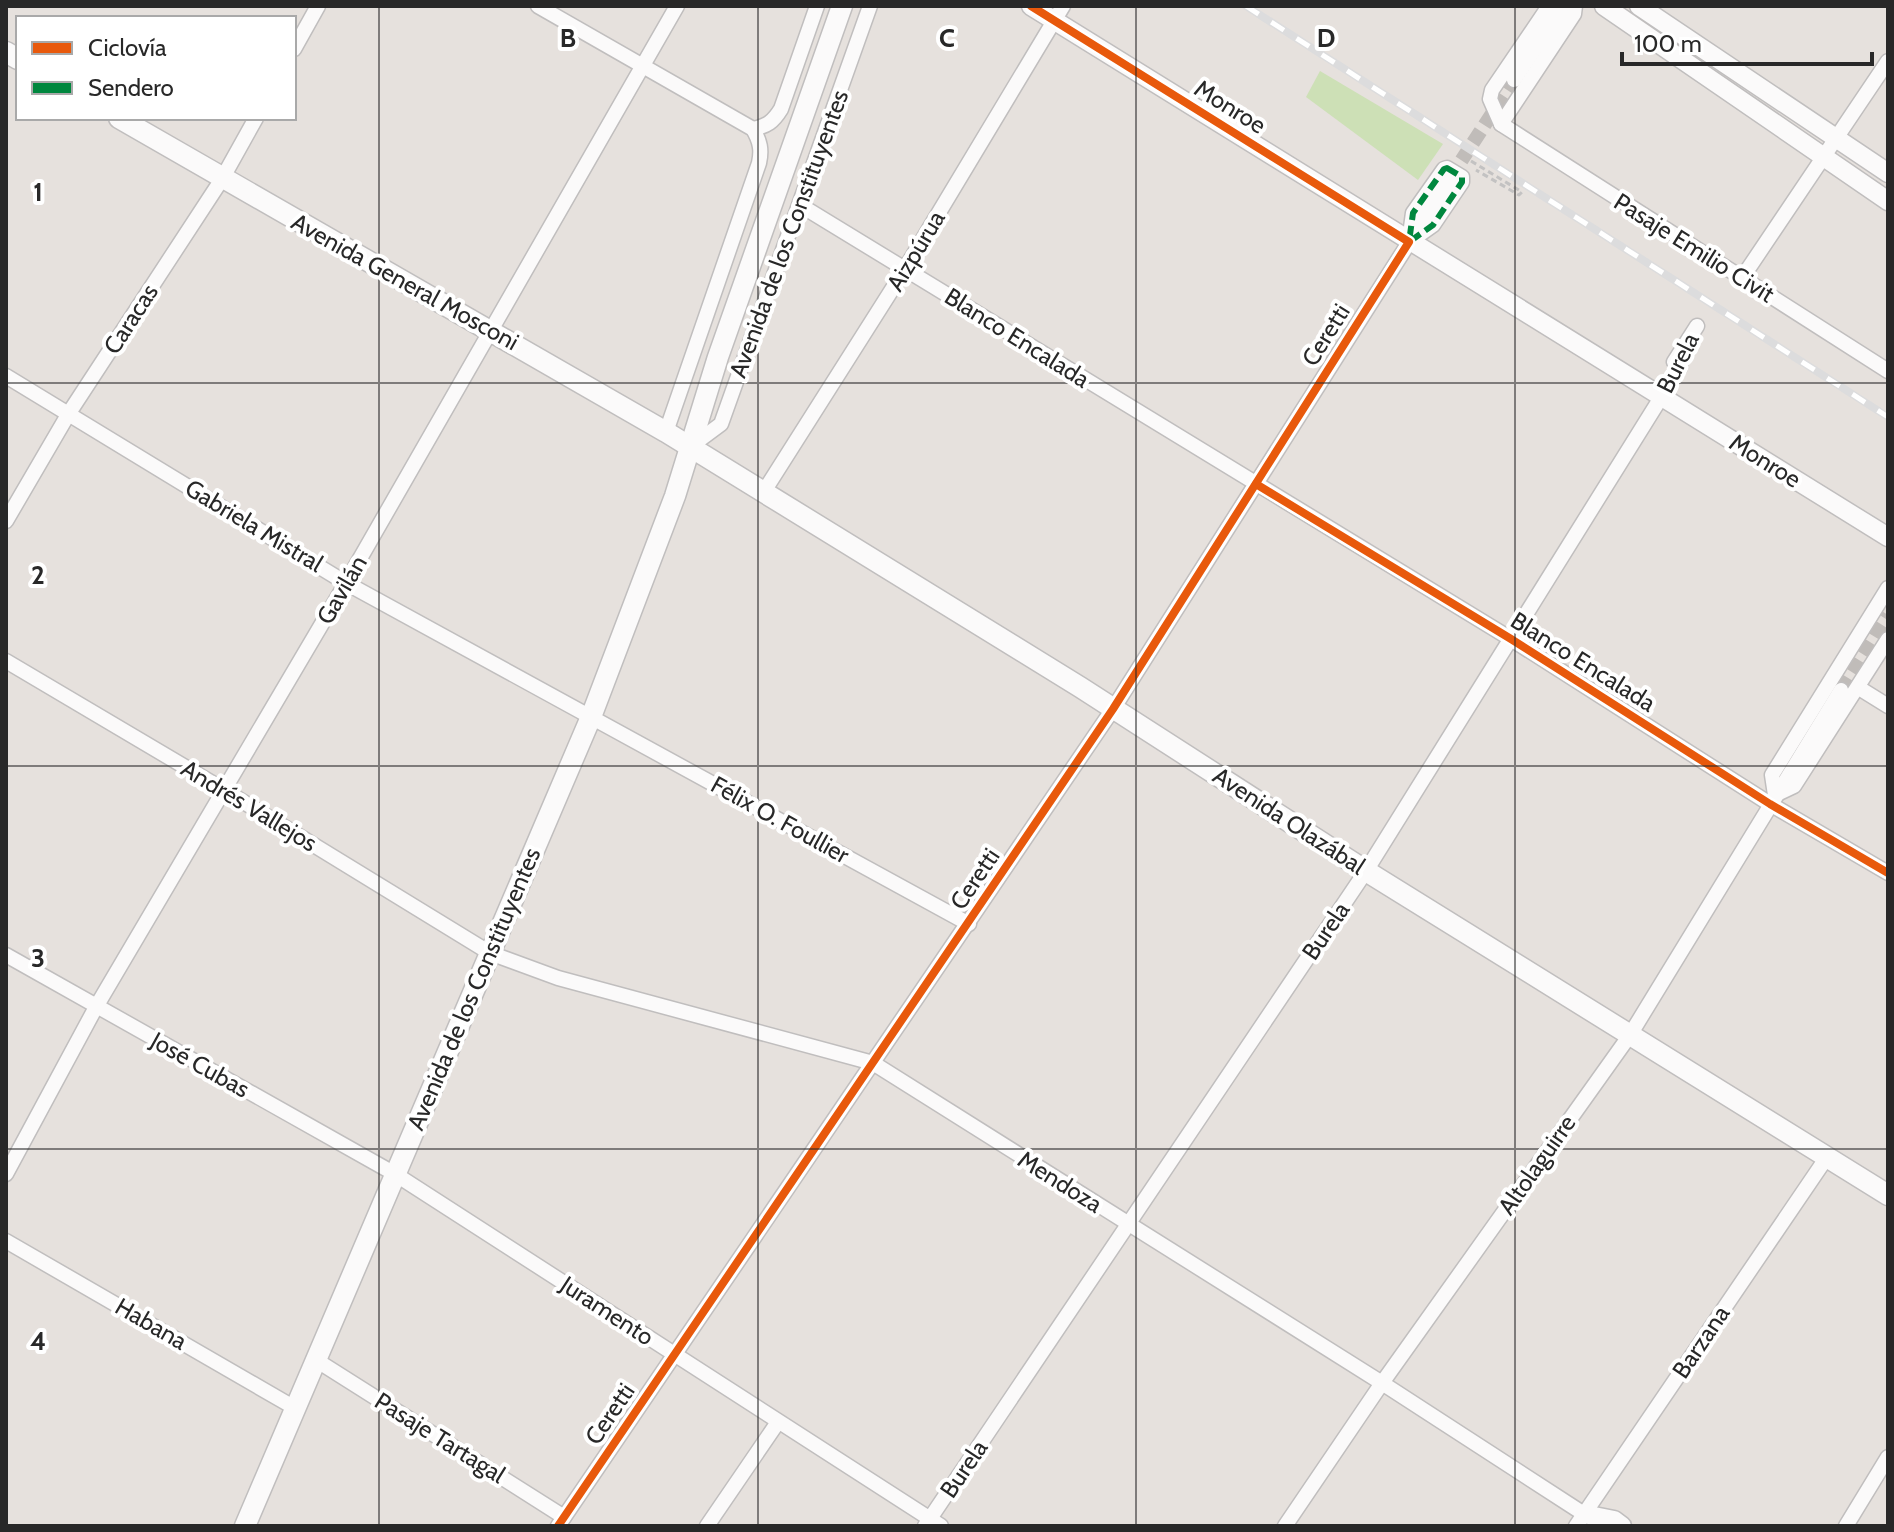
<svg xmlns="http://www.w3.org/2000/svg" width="1894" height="1532" font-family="Cabin,sans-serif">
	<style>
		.green { fill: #cde0b6 }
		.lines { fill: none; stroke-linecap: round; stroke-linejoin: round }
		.minor-tunnel { stroke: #c0bcb9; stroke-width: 14; stroke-dasharray: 14 7; stroke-linecap: butt }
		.minor-casing { stroke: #c0bebe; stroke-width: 17 }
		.tertiary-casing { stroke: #c0bebe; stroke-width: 21 }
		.secondary-casing { stroke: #c0bebe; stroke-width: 23 }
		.path { stroke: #c3c2c2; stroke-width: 3; stroke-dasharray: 6 4; stroke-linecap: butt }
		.minor { stroke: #fbfafa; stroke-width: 14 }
		.tertiary { stroke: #fbfafa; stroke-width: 18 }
		.secondary { stroke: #fbfafa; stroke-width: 20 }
		.rail-casing { stroke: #dcdcdd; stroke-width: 8 }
		.rail { stroke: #fff; stroke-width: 5; stroke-dasharray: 15; stroke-linecap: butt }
		.quiet { stroke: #00873e; stroke-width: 6; stroke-dasharray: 12 6; stroke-linecap: butt }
		.cycleway-casing { stroke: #fff; stroke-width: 13 }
		.cycleway { stroke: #e8590c; stroke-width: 8 }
		.grid { fill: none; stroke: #282828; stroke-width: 2; stroke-opacity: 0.55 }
		.labels { text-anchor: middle; stroke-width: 8; stroke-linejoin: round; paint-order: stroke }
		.street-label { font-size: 24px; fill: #282828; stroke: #fff }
		.grid-label { font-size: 26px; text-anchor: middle; font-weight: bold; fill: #282828; stroke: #fff; stroke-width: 8; stroke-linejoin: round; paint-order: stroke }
	</style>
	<rect width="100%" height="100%" fill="#e6e1dd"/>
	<polygon class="green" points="1320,71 1443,144 1418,180 1306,97"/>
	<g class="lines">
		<g class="minor-tunnel">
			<polyline points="1450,178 1514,80"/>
			<polyline points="1841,690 1888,615"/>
		</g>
		<defs>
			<g id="minor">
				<path d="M538,6l215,123c7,12 9,21 6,34l-93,269"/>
				<polyline points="1549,6 1492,90 1490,99 1501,124 1888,371"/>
				<polyline points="294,49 318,6"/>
				<polyline points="1514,80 1564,6"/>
				<polyline points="1501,124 1574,14 1575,6"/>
				<path d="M753,129c14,-3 20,-7 28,-20l36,-103"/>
				<polygon points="1447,168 1462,177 1462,182 1433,225 1409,242 1413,213 1444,169"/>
				<polyline points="800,205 1511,639 1770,804 1888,873"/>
				<polyline points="1742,278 1888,61"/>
				<polyline points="6,376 346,583 969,924"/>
				<polyline points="690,447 721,424 870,6"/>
				<polyline points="763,493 905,269 1063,6"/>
				<polyline points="6,521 69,413 222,179 256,118"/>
				<polyline points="1888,588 1772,775 1775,795 1794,786 1888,639"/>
				<polyline points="6,661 224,790 490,953 558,978 873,1063 1382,1383 1584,1514"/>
				<polyline points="1859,688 1888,706"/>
				<polyline points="6,955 395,1174 941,1526"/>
				<polyline points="6,1174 96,1007 346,583 677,6"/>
				<polyline points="6,1241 295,1408"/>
				<polyline points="316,1360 564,1517"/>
				<polyline points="558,1526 1113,709 1450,178"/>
				<polyline points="707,1526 778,1422"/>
				<polyline points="925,1526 1366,871 1680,367 1674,362 1697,326"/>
				<polyline points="1285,1526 1382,1383 1630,1035 1841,690"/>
				<polyline points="1576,1526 1827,1157"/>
				<polyline points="1846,1526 1888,1457"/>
			</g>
			<g id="tertiary">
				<polyline points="1031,6 1888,537"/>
				<polyline points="1604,6 1888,201"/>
				<polyline points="1639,6 1888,173"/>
				<polyline points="1584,1514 1614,1520 1622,1526"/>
			</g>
			<g id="secondary">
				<polyline points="6,52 18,59"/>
				<polyline points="119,118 666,432 1080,687 1366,871 1888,1195"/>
				<polyline points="245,1526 591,717 675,496 718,357 842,6"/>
			</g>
		</defs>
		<use href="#minor" class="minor-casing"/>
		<use href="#tertiary" class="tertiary-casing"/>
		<use href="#secondary" class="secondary-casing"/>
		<polyline class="path" points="1471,161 1522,192 1519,195 1476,170"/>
		<use href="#minor" class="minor"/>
		<use href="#tertiary" class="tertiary"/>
		<use href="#secondary" class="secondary"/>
		<defs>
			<polyline id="rail" points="1246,6 1888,417"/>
		</defs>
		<use href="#rail" class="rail-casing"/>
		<use href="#rail" class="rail"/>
		<polygon class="quiet" points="1447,168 1462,177 1462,182 1433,225 1409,242 1413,213 1444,169"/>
		<defs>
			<g id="cycleway">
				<polyline points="1256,484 1511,639 1770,804 1888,873"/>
				<polyline points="558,1526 1113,709 1409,242 1031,6"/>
			</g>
		</defs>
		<use href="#cycleway" class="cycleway-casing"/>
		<use href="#cycleway" class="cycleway"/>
	</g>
	<path class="grid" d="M379,6v1520M758,6v1520M1136,6v1520M1515,6v1520M6,383h1882M6,766h1882M6,1149h1882"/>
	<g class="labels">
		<g class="street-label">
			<text transform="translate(1230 107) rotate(32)" y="8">Monroe</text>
			<text transform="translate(789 234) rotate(-70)" y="8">Avenida de los Constituyentes</text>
			<text transform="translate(1694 248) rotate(32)" y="8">Pasaje Emilio Civit</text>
			<text transform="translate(916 251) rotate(-59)" y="8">Aizpúrua</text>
			<text transform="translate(405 282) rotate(29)" y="8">Avenida General Mosconi</text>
			<text transform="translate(131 319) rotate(-57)" y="8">Caracas</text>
			<text transform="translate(1326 335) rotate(-58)" y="8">Ceretti</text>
			<text transform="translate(1017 338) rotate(32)" y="8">Blanco Encalada</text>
			<text transform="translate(1678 363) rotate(-63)" y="8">Burela</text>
			<text transform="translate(1765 461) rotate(32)" y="8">Monroe</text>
			<text transform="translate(254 526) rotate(31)" y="8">Gabriela Mistral</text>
			<text transform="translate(342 590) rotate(-60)" y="8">Gavilán</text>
			<text transform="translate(1583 662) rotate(32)" y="8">Blanco Encalada</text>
			<text transform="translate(249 806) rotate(31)" y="8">Andrés Vallejos</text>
			<text transform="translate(780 820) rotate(29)" y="8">Félix O. Foullier</text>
			<text transform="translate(1289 821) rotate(33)" y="8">Avenida Olazábal</text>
			<text transform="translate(975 879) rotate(-56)" y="8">Ceretti</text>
			<text transform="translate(1326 931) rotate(-56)" y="8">Burela</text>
			<text transform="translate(474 989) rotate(-67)" y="8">Avenida de los Constituyentes</text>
			<text transform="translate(200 1065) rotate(29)" y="8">José Cubas</text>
			<text transform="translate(1537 1165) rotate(-55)" y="8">Altolaguirre</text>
			<text transform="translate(1060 1182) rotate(32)" y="8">Mendoza</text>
			<text transform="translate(607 1311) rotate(33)" y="8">Juramento</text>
			<text transform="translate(151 1324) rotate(30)" y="8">Habana</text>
			<text transform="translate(1701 1342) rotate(-56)" y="8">Barzana</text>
			<text transform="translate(610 1414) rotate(-56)" y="8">Ceretti</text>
			<text transform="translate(440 1438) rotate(32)" y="8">Pasaje Tartagal</text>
			<text transform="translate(964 1469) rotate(-56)" y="8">Burela</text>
		</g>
	</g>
	<g class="grid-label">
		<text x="568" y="47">B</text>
		<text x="947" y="47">C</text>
		<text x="1326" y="47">D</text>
		<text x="38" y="201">1</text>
		<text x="38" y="584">2</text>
		<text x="38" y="967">3</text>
		<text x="38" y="1350">4</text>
	</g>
	<rect width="1894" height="1532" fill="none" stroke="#282828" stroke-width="16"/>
	<rect x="16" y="16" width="280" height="104" fill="#ffffff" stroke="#a9a9a9" stroke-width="2"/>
	<rect x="32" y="42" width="40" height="12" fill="#e8590c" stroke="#a9a9a9" stroke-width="2"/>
	<text x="88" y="56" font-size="24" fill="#282828">Ciclovía</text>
	<rect x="32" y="82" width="40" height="12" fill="#00873e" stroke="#a9a9a9" stroke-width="2"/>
	<text x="88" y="96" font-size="24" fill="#282828">Sendero</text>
	<path d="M1622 52v12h250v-12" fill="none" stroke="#282828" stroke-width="4"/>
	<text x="1634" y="52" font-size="24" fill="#282828" stroke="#ffffff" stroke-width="6" paint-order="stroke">100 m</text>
</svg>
